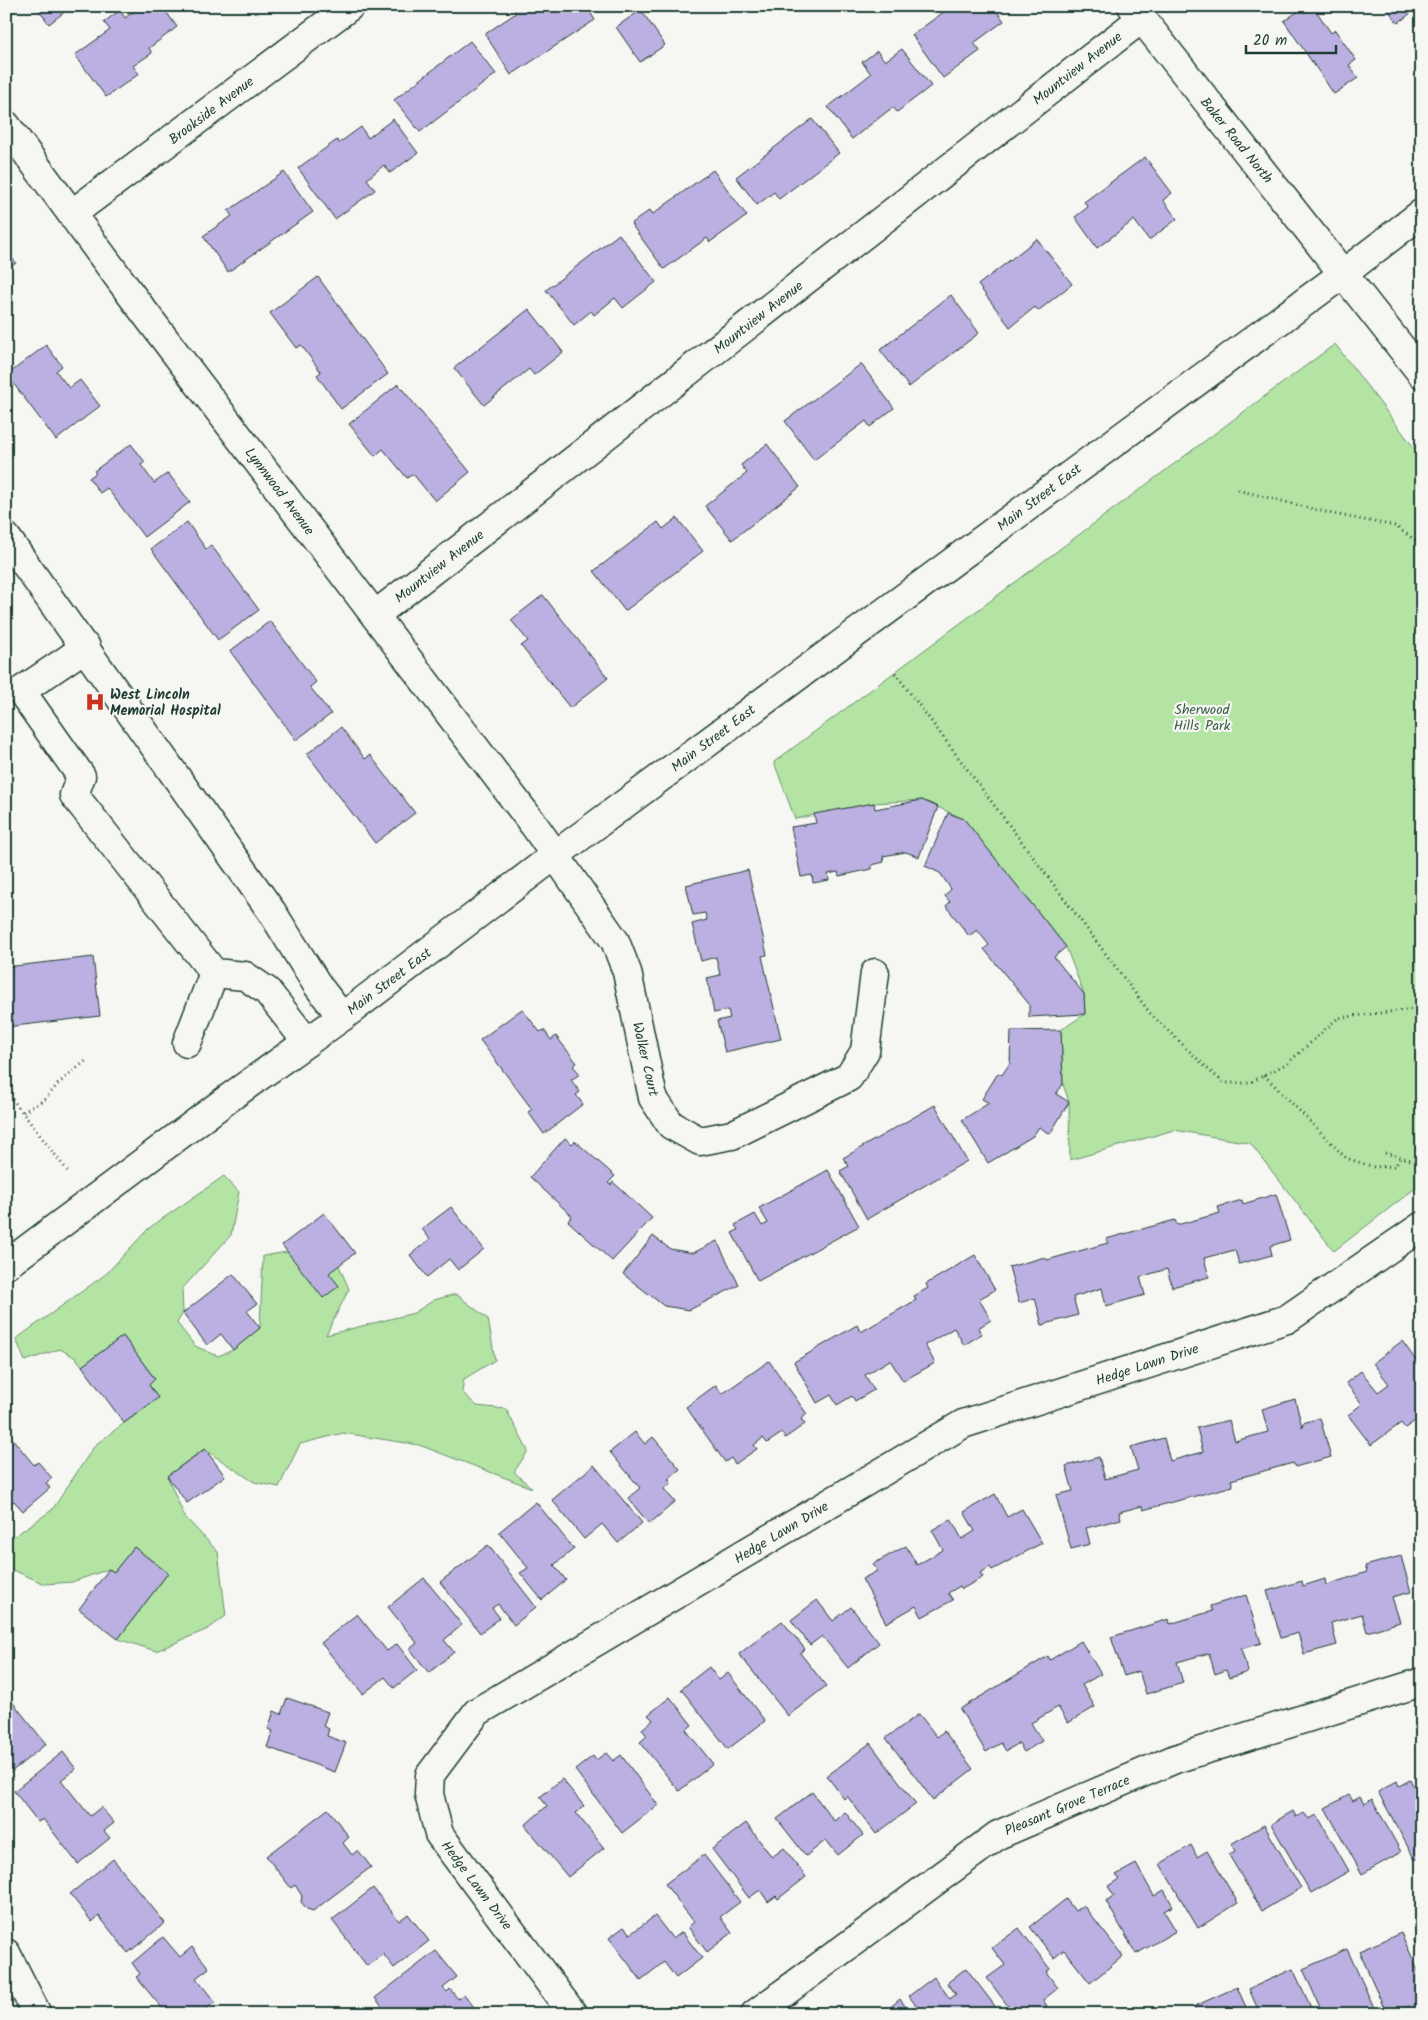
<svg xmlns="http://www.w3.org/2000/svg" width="1428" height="2020" font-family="Kalam,sans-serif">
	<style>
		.green { fill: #b3e4a4; stroke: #69906c }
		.building { fill: #bbb0e1; stroke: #1f3d34 }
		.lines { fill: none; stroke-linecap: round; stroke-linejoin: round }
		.minor-casing { stroke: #1f3d34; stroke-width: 31 }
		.major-casing { stroke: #1f3d34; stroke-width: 31 }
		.path { stroke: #1f3d34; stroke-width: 3; stroke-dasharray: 1 4; stroke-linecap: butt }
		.minor { stroke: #f6f6f2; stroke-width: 28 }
		.major { stroke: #f6f6f2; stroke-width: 28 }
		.labels { text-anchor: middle; stroke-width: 4.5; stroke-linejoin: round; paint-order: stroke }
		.street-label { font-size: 14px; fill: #1f3d34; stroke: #f6f6f2 }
		.poi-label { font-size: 14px; font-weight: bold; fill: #1f3d34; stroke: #f6f6f2; text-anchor: start }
		.park-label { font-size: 14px; fill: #3d5e4a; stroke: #f6f6f2 }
	</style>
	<rect width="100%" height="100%" fill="#f6f6f2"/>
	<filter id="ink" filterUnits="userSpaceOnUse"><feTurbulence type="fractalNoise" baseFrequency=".02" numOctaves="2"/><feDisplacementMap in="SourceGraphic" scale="10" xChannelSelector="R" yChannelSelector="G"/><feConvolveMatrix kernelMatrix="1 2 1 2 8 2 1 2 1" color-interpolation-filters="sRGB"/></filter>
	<g filter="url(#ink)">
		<g class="green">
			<polygon points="1335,344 1422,458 1422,1183 1334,1251 1250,1143 1174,1130 1070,1160 1069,1102 1063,1084 1061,1030 1085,1014 1084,994 1066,947 964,819 922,800 874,803 795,819 774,762"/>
			<polygon points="224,1176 239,1192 231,1235 182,1289 183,1313 177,1323 195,1346 218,1356 233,1350 260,1328 263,1256 330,1245 349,1289 326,1335 414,1313 434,1300 456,1294 488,1319 495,1360 464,1379 462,1392 477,1406 506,1409 528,1451 514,1472 532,1488 419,1445 343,1433 300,1444 279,1487 254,1482 204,1449 167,1476 185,1517 218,1552 226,1616 208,1629 156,1651 118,1639 168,1573 134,1547 114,1572 109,1569 72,1582 45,1584 8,1568 6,1565 6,1542 52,1510 95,1445 158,1398 149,1385 155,1379 123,1336 82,1366 76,1358 60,1349 25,1361 16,1339 106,1274 149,1228"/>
		</g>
		<g class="building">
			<polygon points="36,6 72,6 49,24"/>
			<polygon points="141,6 162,6 177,27 149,48 152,53 133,66 139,74 106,97 75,55 110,30 104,22 120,10 125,18"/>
			<polygon points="512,6 586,6 595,20 511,75 485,34 516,13"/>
			<polygon points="952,6 993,6 1004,21 974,43 980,51 943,78 912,35"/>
			<polygon points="1306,6 1313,6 1331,33 1335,30 1356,60 1349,65 1358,78 1334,94 1284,21"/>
			<polygon points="1385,6 1420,6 1398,23"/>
			<polygon points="641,10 665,45 640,62 616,27"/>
			<polygon points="470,41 496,74 420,132 394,100"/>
			<polygon points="902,49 931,86 897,112 893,107 852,139 828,107 871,74 862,62 877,51 885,61"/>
			<polygon points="393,119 418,153 390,173 384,165 367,179 375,190 335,219 298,168 337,140 339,143 361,127 368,138"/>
			<polygon points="812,119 839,153 779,199 774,192 757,205 736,177"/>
			<polygon points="1145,157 1172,193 1163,200 1177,219 1149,240 1134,220 1097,248 1075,217 1088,207 1084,202"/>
			<polygon points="713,170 747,216 710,242 707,238 664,269 631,224 650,210 653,214"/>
			<polygon points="284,172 313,212 228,272 203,236 232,216 228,211"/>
			<polygon points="619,234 656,282 623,308 615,298 594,315 591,311 574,325 546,290"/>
			<polygon points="1037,239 1072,284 1038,311 1035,307 1010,327 978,285"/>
			<polygon points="6,250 16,263 6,270"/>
			<polygon points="318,277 388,374 341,409 317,375 321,372 301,345 296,348 270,313"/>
			<polygon points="6,291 13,300 6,305"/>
			<polygon points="951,295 979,333 909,387 880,350"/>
			<polygon points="529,309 563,352 534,375 529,369 484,405 454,368"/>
			<polygon points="46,345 62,366 56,371 69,388 80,380 100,406 56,440 7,375"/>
			<polygon points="861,364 894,408 870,427 866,421 814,460 785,421"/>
			<polygon points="398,384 470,472 435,501 413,474 407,478 383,449 375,456 349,424"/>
			<polygon points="131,444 145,462 141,465 154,483 168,473 190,502 144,537 107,488 100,493 89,478 96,473 94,471"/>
			<polygon points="767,444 800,487 732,540 705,506 747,473 741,465"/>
			<polygon points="677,518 703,551 625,611 594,571 658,522 663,529"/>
			<polygon points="187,522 206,549 211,545 259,610 218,640 151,549"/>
			<polygon points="543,595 608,678 570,708 521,646 528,641 511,620"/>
			<polygon points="270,621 316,682 310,687 331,714 296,740 230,651"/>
			<polygon points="341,727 365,759 370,755 415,813 375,843 307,754"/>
			<polygon points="922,800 938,807 919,857 906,852 883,856 884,862 872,865 872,869 839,876 838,872 828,874 829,880 813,883 812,875 801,877 791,827 816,823 814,814 874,803 875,809"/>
			<polygon points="948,813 964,819 1066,947 1054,957 1084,994 1085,1014 1029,1017 1029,1004 984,949 989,945 977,930 969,936 946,906 950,902 945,896 951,889 940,873 925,866"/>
			<polygon points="748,870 767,955 762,956 781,1039 725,1052 717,1021 730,1018 728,1010 714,1013 707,978 720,975 716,957 701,961 692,924 707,920 705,913 693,915 686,885"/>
			<polygon points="93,957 100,1016 6,1027 6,967"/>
			<polygon points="522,1009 540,1032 544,1030 551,1040 556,1036 577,1063 573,1066 580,1074 571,1080 580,1092 576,1095 583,1104 544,1134 528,1112 532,1109 480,1040"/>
			<polygon points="1061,1030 1063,1084 1056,1094 1069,1102 1050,1134 1039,1127 1033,1136 988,1163 962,1120 989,1103 982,1099 998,1073 1002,1075 1010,1063 1011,1031"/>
			<polygon points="935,1105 967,1161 867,1219 840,1171 849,1166 843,1158"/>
			<polygon points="565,1138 572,1144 575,1141 615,1176 608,1183 611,1185 613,1182 652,1218 612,1261 568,1221 572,1216 530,1177"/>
			<polygon points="828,1170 859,1226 758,1281 732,1233 738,1230 735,1225 755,1214 762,1226 768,1223 759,1208"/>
			<polygon points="1276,1194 1290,1240 1270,1246 1272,1255 1239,1264 1235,1250 1204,1258 1209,1277 1172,1287 1167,1269 1140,1277 1145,1295 1106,1306 1102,1288 1073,1297 1078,1315 1042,1325 1035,1298 1019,1303 1009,1267 1045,1257 1047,1260 1108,1243 1106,1239 1175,1220 1177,1225 1220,1213 1218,1207 1242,1200 1243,1204"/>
			<polygon points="451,1207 484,1249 458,1270 449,1259 427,1277 410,1255 430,1239 422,1229"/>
			<polygon points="324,1213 355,1253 329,1273 339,1286 323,1298 282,1245"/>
			<polygon points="653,1236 670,1249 693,1253 717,1241 739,1285 689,1310 664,1306 623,1274"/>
			<polygon points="975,1255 995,1290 979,1299 991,1320 978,1328 982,1334 964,1345 954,1328 925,1345 935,1363 903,1381 890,1360 865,1375 874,1390 855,1401 852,1396 837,1405 831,1395 817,1403 794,1362 857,1325 861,1332 916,1300 914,1296 928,1288 926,1284"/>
			<polygon points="233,1274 257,1304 247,1311 260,1328 233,1350 221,1334 207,1345 183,1313"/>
			<polygon points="123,1336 155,1379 149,1385 158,1398 124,1423 82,1366"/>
			<polygon points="1402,1341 1415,1359 1422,1354 1422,1416 1405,1428 1401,1423 1371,1445 1348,1415 1362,1404 1346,1383 1361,1371 1378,1392 1389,1384 1373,1363"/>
			<polygon points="769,1361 807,1414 801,1419 805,1424 785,1438 782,1433 767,1443 763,1438 754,1445 757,1449 735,1464 731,1458 725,1462 686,1407 716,1385 722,1394"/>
			<polygon points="1295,1399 1302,1427 1303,1423 1320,1418 1331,1457 1295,1467 1293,1463 1231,1480 1233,1486 1143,1510 1142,1506 1119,1512 1121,1519 1086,1528 1090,1544 1071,1549 1056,1495 1073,1491 1066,1466 1099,1457 1105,1479 1138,1470 1131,1447 1164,1438 1170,1461 1203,1452 1197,1428 1229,1420 1235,1441 1268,1432 1262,1409"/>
			<polygon points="6,1431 34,1465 38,1462 52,1478 46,1483 50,1488 23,1511 14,1501 6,1508"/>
			<polygon points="635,1432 645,1444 653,1437 680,1469 668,1479 671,1483 664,1489 675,1502 649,1524 628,1498 640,1488 610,1452"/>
			<polygon points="205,1449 225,1476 187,1503 167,1476"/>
			<polygon points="594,1465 642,1523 618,1543 602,1524 584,1539 552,1500"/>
			<polygon points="995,1494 1007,1517 1022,1509 1042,1543 992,1570 990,1567 980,1573 983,1577 962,1589 960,1586 948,1593 953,1600 922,1617 916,1606 886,1623 862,1579 877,1571 873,1564 906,1546 917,1565 943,1550 932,1530 951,1519 962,1539 975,1531 964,1512"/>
			<polygon points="536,1502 574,1549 554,1565 566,1580 542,1600 520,1573 528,1568 499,1532"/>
			<polygon points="488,1545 536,1607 514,1625 498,1604 492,1608 500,1618 480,1633 440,1582"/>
			<polygon points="134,1547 168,1573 118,1639 79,1609 109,1569 114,1572"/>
			<polygon points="1401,1556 1411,1592 1392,1597 1400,1622 1367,1632 1362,1614 1331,1623 1337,1645 1304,1654 1298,1633 1281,1638 1267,1591 1302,1581 1303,1586 1325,1579 1326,1585 1367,1572 1365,1566"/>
			<polygon points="424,1578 462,1625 444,1640 454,1652 429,1673 410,1649 417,1643 388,1607"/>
			<polygon points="1246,1595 1261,1643 1241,1649 1248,1672 1229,1678 1226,1670 1215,1674 1209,1653 1177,1662 1183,1683 1146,1694 1139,1671 1124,1676 1111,1637 1169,1619 1170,1624 1212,1611 1210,1606"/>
			<polygon points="817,1600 833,1621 851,1607 879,1643 848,1668 822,1636 810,1645 791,1620"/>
			<polygon points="357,1614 387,1651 397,1644 417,1670 394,1688 385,1677 363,1694 321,1643"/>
			<polygon points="782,1621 805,1649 800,1653 826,1686 788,1716 739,1654"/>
			<polygon points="1081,1641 1101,1674 1082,1685 1095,1707 1068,1723 1058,1707 1031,1723 1042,1741 1024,1752 1019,1743 1006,1751 1001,1743 986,1752 960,1709 1048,1656 1050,1660"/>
			<polygon points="709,1667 719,1680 728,1673 765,1721 728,1749 681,1689"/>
			<polygon points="6,1694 46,1744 6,1776"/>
			<polygon points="670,1697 692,1725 686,1730 713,1764 679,1791 640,1742 647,1736 642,1729 653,1720 648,1715"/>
			<polygon points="287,1698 328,1712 323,1726 329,1729 327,1736 346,1743 335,1772 267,1747 273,1731 268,1729 274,1711 281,1714"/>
			<polygon points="919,1714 937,1737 944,1731 973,1769 933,1800 886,1738"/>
			<polygon points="870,1743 916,1804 876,1834 847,1796 844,1799 827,1776"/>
			<polygon points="63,1752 76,1769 61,1780 90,1816 101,1807 114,1823 104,1831 110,1838 78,1864 43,1819 38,1822 14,1791"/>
			<polygon points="606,1753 613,1761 621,1755 658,1805 622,1833 575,1770 593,1756 596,1760"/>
			<polygon points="562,1779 584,1806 576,1813 604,1848 568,1877 525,1825 547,1806 540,1797"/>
			<polygon points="1410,1780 1415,1788 1422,1785 1422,1857 1415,1860 1378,1792 1397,1781 1399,1786"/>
			<polygon points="812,1792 834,1821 845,1812 863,1835 838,1855 826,1840 806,1856 777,1819"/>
			<polygon points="1349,1795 1353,1801 1360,1797 1364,1804 1372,1799 1401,1852 1362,1874 1325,1808"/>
			<polygon points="328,1809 349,1837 343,1843 352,1855 358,1850 371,1867 313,1911 307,1909 301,1902 302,1896 295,1885 291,1888 266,1856"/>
			<polygon points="1293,1811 1296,1817 1304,1813 1309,1819 1317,1815 1349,1871 1311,1893 1271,1824"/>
			<polygon points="746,1823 772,1857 784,1848 806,1877 778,1899 776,1896 768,1902 760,1890 749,1898 712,1849"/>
			<polygon points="1264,1825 1301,1888 1262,1911 1229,1855 1235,1851 1231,1844"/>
			<polygon points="1191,1845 1197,1857 1207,1851 1238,1903 1198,1928 1160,1864"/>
			<polygon points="704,1855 740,1902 720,1917 732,1933 707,1952 688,1927 694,1922 665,1884"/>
			<polygon points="113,1859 165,1923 128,1953 99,1916 92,1922 70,1894"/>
			<polygon points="1136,1864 1154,1896 1164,1890 1173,1906 1164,1911 1176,1931 1136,1954 1106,1901 1114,1896 1108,1886 1119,1879 1116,1875"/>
			<polygon points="373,1888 399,1921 408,1914 429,1941 394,1968 383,1954 367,1966 332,1920"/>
			<polygon points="1066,1899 1075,1911 1083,1905 1123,1956 1090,1983 1064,1950 1054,1958 1030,1927"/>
			<polygon points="655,1916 673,1939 682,1932 702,1958 676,1978 664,1962 641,1980 609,1938 624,1927 630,1934"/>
			<polygon points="1019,1928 1050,1969 1046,1972 1058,1988 1043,2000 1047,2006 1036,2014 1033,2014 1029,2009 1023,2014 1014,2014 987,1978 1005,1965 992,1948"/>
			<polygon points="1401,1933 1422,1979 1422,2009 1413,2013 1409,2006 1392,2014 1387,2014 1359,1951"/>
			<polygon points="1422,1935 1422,1957 1413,1939"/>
			<polygon points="163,1937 180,1957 192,1947 209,1968 196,1978 215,2002 200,2014 167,2014 136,1977 140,1974 132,1963"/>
			<polygon points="1347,1949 1377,2014 1323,2014 1303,1969"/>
			<polygon points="436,1951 457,1977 443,1988 447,1992 450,1989 458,1999 464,1994 477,2011 473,2014 388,2014 375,1998"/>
			<polygon points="966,1968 1001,2014 922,2014 909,1996 934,1977 950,1999 956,1994 947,1983"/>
			<polygon points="1293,1969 1314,2014 1260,2014 1249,1989"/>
			<polygon points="1237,1987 1249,2014 1197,2014 1193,2007"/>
			<polygon points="900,1999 911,2014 882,2014"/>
		</g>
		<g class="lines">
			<defs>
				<g id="minor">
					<polyline points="1132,6 1422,374"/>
					<polyline points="6,125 132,296 534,825 615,941 627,972 653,1098 671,1125 700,1141 732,1135 849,1077 865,1051 875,973"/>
					<polyline points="73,213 350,6"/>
					<polyline points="6,537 272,912 318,986 342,1017"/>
					<polyline points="375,615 1141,19"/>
					<polyline points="86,647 21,691 81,776 74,795 214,973 245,976 267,991 307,1042"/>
					<polyline points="187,1043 214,973"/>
					<polyline points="6,1953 37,2014"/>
					<polyline points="573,2014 439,1834 429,1794 430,1775 477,1712 963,1424 1287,1319 1422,1226"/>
					<polyline points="755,2014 998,1835 1175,1759 1422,1682"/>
				</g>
				<polyline id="major" points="6,1265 229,1098 342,1017 554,856 1344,273 1422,213"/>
			</defs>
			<use href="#minor" class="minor-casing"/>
			<use href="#major" class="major-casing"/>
			<g class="path">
				<polyline points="1238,490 1333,514 1395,526 1422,545"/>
				<polyline points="895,673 1150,1013 1212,1073 1225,1083 1249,1083 1288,1063 1338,1018 1422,1008"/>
				<polyline points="1264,1075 1346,1158 1374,1167 1395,1166 1401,1157"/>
				<polyline points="6,1091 69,1173"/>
				<polyline points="23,1112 44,1100 59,1083 87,1060"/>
				<polyline points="1385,1153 1422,1163"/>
			</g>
			<use href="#minor" class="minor"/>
			<use href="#major" class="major"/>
		</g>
	</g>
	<defs>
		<symbol id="hospital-bare" viewBox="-9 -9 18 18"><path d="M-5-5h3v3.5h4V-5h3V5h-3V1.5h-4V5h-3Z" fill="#c8321e" stroke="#f6f6f2" stroke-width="2.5" paint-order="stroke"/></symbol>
	</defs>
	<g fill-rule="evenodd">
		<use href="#hospital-bare" x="81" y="688" width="28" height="28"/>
	</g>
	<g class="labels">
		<g class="street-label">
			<text transform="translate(1077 68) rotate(-38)" y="5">Mountview Avenue</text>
			<text transform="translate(211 110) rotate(-37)" y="5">Brookside Avenue</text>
			<text transform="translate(1237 140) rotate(51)" y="5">Baker Road North</text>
			<text transform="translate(758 317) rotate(-38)" y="5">Mountview Avenue</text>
			<text transform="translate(280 491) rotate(53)" y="5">Lynnwood Avenue</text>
			<text transform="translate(1039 497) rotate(-37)" y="5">Main Street East</text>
			<text transform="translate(439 566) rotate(-38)" y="5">Mountview Avenue</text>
			<text transform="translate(713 738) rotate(-37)" y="5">Main Street East</text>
			<text transform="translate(389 981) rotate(-37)" y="5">Main Street East</text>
			<text transform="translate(646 1059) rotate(77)" y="5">Walker Court</text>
			<text transform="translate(1147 1364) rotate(-18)" y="5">Hedge Lawn Drive</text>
			<text transform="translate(781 1532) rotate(-31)" y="5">Hedge Lawn Drive</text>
			<text transform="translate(1067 1805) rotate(-23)" y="5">Pleasant Grove Terrace</text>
			<text transform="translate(477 1885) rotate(53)" y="5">Hedge Lawn Drive</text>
		</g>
		<g class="poi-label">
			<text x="110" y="699">West Lincoln<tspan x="110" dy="16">Memorial Hospital</tspan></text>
		</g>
		<g class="park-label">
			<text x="1202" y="714">Sherwood<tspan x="1202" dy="16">Hills Park</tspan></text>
		</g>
	</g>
	<rect width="1428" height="2020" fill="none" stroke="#f6f6f2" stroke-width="25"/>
	<rect x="12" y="12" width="1403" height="1995" fill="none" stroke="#1f3d34" stroke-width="2" filter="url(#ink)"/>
	<path d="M1246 45v8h90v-8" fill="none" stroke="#1f3d34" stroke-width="2.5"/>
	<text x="1253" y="45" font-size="15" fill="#1f3d34" stroke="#f6f6f2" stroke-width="4" paint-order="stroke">20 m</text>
</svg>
